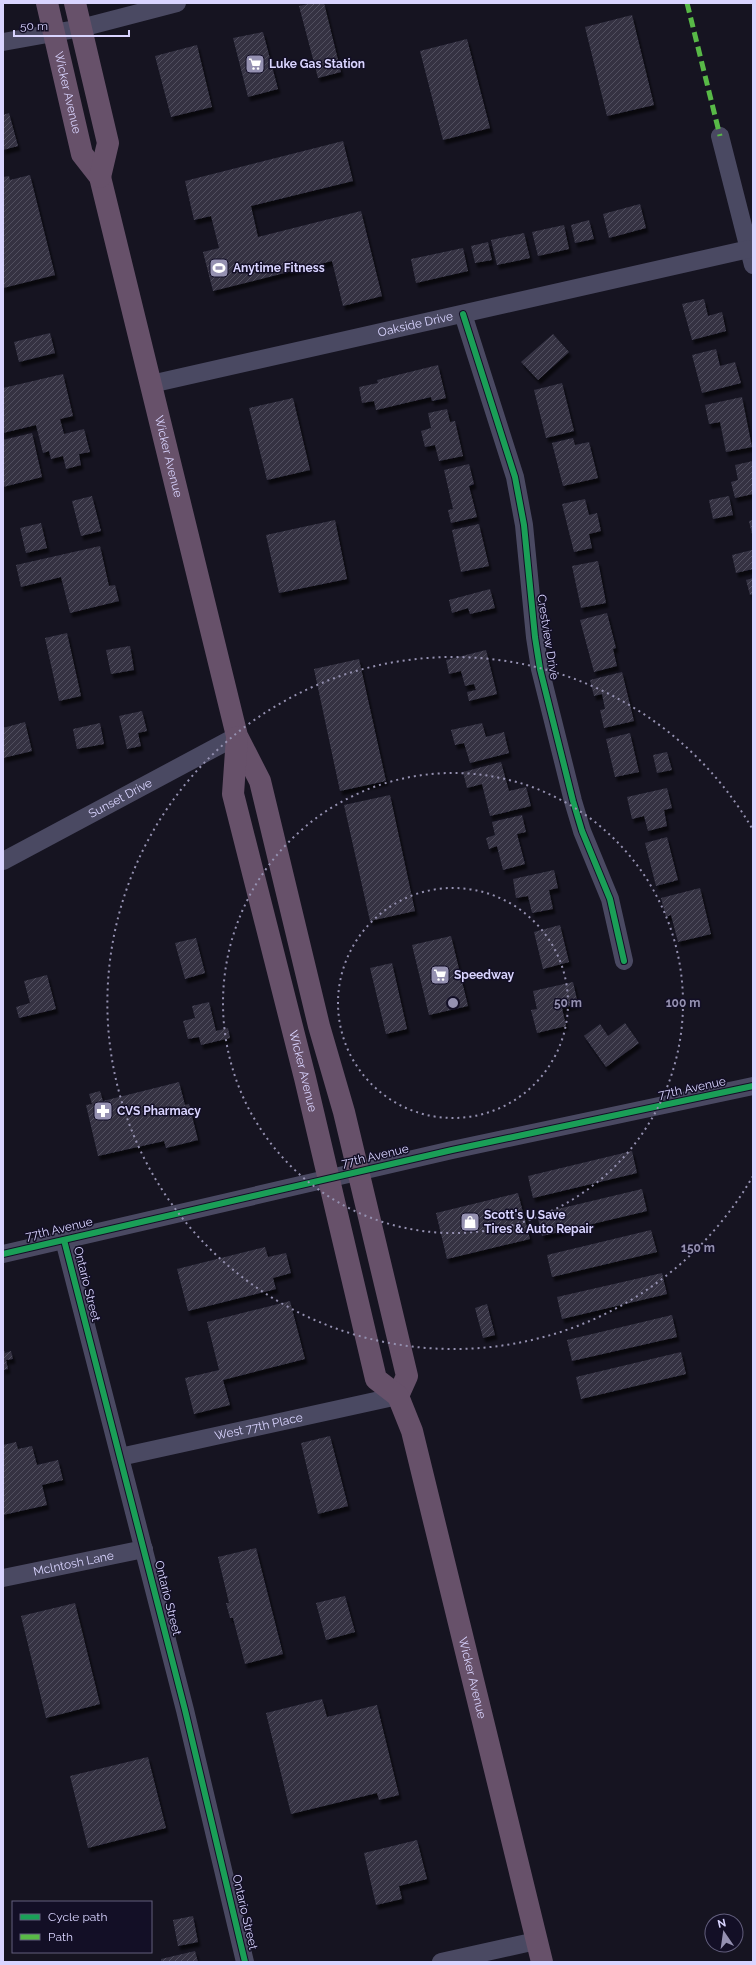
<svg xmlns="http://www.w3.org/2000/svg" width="756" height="1965" font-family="Raleway,sans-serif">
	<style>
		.building { fill: url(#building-hatch); filter: url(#shadow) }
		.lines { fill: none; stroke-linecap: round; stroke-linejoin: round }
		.minor { stroke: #4a4962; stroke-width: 18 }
		.highway { stroke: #67516a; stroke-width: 22 }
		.quiet { stroke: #58b947; stroke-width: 5; stroke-dasharray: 10 5; stroke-linecap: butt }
		.cycleway-casing { stroke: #130f26; stroke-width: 8 }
		.cycleway { stroke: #1a9f57; stroke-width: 6 }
		.ring { fill: none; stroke: #9591b1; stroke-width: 2; stroke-dasharray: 2 4 }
		.labels { text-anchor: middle; stroke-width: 3; stroke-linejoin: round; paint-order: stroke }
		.poi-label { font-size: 12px; font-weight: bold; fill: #d9d4ff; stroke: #130f26; text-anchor: start }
		.street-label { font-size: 12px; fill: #d9d4ff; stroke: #130f26 }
		.centre { fill: #9591b1; stroke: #130f26; stroke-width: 2 }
		.ring-label { font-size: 12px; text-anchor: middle; font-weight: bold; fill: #9591b1; stroke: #130f26; stroke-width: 3; stroke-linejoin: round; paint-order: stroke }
	</style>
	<defs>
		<pattern id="building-hatch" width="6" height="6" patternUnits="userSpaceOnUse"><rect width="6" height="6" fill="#343243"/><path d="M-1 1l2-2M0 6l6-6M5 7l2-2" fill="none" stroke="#514f5f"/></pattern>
		<filter id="shadow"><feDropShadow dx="2.5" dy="4.5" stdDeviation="1" flood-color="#0009"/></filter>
	</defs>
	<rect width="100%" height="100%" fill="#161421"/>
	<g class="building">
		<polygon points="313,3 324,3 341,72 318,78 299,6"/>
		<polygon points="632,15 654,105 607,116 585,27"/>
		<polygon points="263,32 278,89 248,97 233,38"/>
		<polygon points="467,39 490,128 443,140 420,51"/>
		<polygon points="197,45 212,107 171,117 155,56"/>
		<polygon points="9,113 18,146 3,150 3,115"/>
		<polygon points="343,141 353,181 251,206 258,237 361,211 382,296 343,306 332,261 213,291 203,252 219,248 211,216 194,220 185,181"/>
		<polygon points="30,175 55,275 3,288 3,177 9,176 10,180"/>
		<polygon points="640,204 646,228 609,238 603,214"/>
		<polygon points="589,220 594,239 575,243 571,225"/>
		<polygon points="564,225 569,249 538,256 532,232"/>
		<polygon points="524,233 530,258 497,265 491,240"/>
		<polygon points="488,242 492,260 475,263 471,246"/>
		<polygon points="463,248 468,271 416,283 411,259"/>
		<polygon points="704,299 708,316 722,312 726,331 692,340 682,304"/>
		<polygon points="50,333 55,353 19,362 14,342"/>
		<polygon points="553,334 569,352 538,380 521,362"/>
		<polygon points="716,349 720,366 735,362 741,383 702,393 692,355"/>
		<polygon points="438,365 446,398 432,401 431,397 376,410 374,401 362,403 359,387 378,383 377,380"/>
		<polygon points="63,374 73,416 60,419 64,434 84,429 90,452 79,454 81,465 66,469 63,456 51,459 49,451 43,453 36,425 3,433 3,388"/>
		<polygon points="562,383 574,431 546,438 534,390"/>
		<polygon points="742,397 752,447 726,452 720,422 709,424 705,405"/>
		<polygon points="293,398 310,470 267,480 249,408"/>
		<polygon points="447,409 450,422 455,421 463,456 439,461 435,445 425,447 421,431 431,428 428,413"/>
		<polygon points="32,433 42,477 3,487 3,440"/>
		<polygon points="573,438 575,445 589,442 598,478 563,486 552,443"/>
		<polygon points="753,461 753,494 735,498 731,482 738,480 735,465"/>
		<polygon points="469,464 474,484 469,486 477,517 451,523 448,510 453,509 444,470"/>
		<polygon points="92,496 101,531 81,536 72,501"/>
		<polygon points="729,496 733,515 713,519 709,500"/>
		<polygon points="585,499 589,515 597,513 601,531 589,534 592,548 574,552 562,504"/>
		<polygon points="335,520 347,579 279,593 266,535"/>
		<polygon points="753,520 753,534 752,534 749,521"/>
		<polygon points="41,523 47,548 26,553 20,528"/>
		<polygon points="479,524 489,566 461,572 452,530"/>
		<polygon points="100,546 109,586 115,585 119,601 70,613 61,577 21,587 16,565"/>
		<polygon points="752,550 753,569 736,573 732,555"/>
		<polygon points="598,561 606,603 581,608 572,566"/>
		<polygon points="753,578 753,594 750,595 746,580"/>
		<polygon points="490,589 495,608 470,614 468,608 452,613 449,600"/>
		<polygon points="607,613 616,648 613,649 617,666 594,672 580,620"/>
		<polygon points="67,633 81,696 59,701 45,638"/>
		<polygon points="130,646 134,670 111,674 106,650"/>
		<polygon points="486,650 497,694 469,701 467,692 476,690 474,684 465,686 461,671 449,674 446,660"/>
		<polygon points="359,659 386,781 340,791 314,669"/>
		<polygon points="622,672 634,721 604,728 600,710 605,709 602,694 594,696 590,680"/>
		<polygon points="142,711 147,731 138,733 141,746 127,749 119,716"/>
		<polygon points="25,722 32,751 3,758 3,728"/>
		<polygon points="100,723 104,744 77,749 73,729"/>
		<polygon points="482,723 486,737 504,732 509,753 470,763 464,743 455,745 451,730"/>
		<polygon points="630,733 639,772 615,777 606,739"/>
		<polygon points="667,752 672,770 657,773 653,755"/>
		<polygon points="501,762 509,791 526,787 531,806 490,816 482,784 467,788 463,772"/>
		<polygon points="667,788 672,808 664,810 667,826 648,831 644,816 632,819 627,797"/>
		<polygon points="390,795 415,911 370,921 344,805"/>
		<polygon points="522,815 526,832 517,834 525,864 503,870 497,846 489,849 486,838 495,835 492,822"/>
		<polygon points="667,837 678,880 656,886 645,843"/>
		<polygon points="554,870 558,888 549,890 553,909 532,913 528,896 516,898 513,879"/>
		<polygon points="700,888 711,934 678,942 671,915 666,917 661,898"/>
		<polygon points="560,925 569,962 543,969 534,932"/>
		<polygon points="451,936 468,1006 429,1015 412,945"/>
		<polygon points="196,938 205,973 185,979 175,943"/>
		<polygon points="392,963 407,1029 386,1034 370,968"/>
		<polygon points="47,975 56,1009 19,1018 16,1007 30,1003 24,981"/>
		<polygon points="573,982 578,1004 562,1008 566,1026 537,1033 531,1010 537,1009 533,991"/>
		<polygon points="209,1002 216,1031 228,1028 230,1038 201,1045 199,1037 188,1039 183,1021 195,1018 192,1006"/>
		<polygon points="625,1023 639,1043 606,1067 584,1036 600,1024 608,1036"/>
		<polygon points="179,1082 185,1105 189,1104 198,1140 166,1148 164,1141 98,1156 86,1105 92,1104 89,1094 100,1091 103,1101"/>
		<polygon points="632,1151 637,1173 533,1198 528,1176"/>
		<polygon points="642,1189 647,1211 542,1236 537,1214"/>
		<polygon points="518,1193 530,1239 447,1259 436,1213"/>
		<polygon points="651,1230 657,1252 552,1277 547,1255"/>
		<polygon points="265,1247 268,1257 286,1253 291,1273 273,1278 276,1289 188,1311 177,1269"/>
		<polygon points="662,1273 667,1294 562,1319 557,1297"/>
		<polygon points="290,1301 305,1359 223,1380 230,1405 194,1414 185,1378 219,1370 207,1322"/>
		<polygon points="487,1304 495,1335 483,1338 475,1308"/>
		<polygon points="672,1315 677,1337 572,1361 567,1340"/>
		<polygon points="3,1348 5,1353 11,1351 13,1359 6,1360 8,1369 3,1370"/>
		<polygon points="681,1352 686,1374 581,1399 576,1377"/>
		<polygon points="330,1436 348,1506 318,1514 301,1443"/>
		<polygon points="16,1442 18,1449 32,1446 37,1465 58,1460 63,1480 42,1485 47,1505 3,1515 3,1445"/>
		<polygon points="256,1548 283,1654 245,1664 233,1618 230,1618 226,1603 229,1603 218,1557"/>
		<polygon points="345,1596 355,1632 326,1640 316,1603"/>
		<polygon points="75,1603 100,1704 46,1718 21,1616"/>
		<polygon points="322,1699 327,1717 377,1705 399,1795 379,1800 377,1793 291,1814 266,1713"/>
		<polygon points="148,1757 166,1828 88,1848 70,1776"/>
		<polygon points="417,1840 427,1879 399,1886 402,1899 376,1905 364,1853"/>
		<polygon points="193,1916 198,1942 178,1946 173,1920"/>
		<polygon points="195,1951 198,1962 161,1962 161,1959"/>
	</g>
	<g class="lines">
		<g class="minor">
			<polyline points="3,42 81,28 177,3"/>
			<polyline points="720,136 753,265"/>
			<polyline points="463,314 515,477 524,525 535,637 540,669 573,801 582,831 610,899 624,961"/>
			<path id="s1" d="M151,384l598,-135"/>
			<path id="s2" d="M3,861l234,-125"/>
			<polyline points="64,1240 185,1710 245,1962"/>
			<polyline points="3,1254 452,1150 753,1086"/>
			<path id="s3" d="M120,1457l278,-61"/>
			<path id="s4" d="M3,1578l141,-29"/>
			<polyline points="441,1962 536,1941"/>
		</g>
		<g class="highway">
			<path id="s5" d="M47,3l35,151 18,23 137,559 23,45 59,245 25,86 63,264 -9,20"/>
			<polyline points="75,3 108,143 100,177"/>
			<path id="s6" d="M237,737l-4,57 72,284 71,301 22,17 14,35 130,531"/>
		</g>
		<polyline class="quiet" points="687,3 720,136"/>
		<defs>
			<g id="cycleway">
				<polyline points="463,314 515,477 524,525 535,637 540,669 573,801 582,831 610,899 624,961"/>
				<polyline points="64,1240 185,1710 245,1962"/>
				<polyline points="3,1254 452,1150 753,1086"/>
			</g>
		</defs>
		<use href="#cycleway" class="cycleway-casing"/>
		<use href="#cycleway" class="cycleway"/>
	</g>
	<g class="ring">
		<circle cx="453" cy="1003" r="115"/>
		<circle cx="453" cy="1003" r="230"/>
		<path d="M753 1176A346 346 0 1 1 753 830"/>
	</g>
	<defs>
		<symbol id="supermarket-square" viewBox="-11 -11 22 22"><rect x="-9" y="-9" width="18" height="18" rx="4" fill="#9591b1" stroke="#130f26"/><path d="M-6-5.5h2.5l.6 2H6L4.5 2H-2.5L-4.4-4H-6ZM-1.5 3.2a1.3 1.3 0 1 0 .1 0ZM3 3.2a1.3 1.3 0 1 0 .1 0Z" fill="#fff"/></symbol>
		<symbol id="stadium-square" viewBox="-11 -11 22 22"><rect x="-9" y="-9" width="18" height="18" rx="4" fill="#9591b1" stroke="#130f26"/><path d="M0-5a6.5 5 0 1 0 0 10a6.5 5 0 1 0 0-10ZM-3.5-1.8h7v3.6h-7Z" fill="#fff"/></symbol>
		<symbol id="pharmacy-square" viewBox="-11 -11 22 22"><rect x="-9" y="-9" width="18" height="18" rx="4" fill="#9591b1" stroke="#130f26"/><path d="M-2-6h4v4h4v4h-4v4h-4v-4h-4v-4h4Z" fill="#fff"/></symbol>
		<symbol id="shop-square" viewBox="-11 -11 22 22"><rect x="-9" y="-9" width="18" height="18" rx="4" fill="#9591b1" stroke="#130f26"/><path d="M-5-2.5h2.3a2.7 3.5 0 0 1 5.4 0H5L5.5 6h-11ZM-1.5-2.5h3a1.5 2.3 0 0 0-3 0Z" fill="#fff"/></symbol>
	</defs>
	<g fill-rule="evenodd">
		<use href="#supermarket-square" x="244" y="53" width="22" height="22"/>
		<use href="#stadium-square" x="208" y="257" width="22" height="22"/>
		<use href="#supermarket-square" x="429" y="964" width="22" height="22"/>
		<use href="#pharmacy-square" x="92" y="1100" width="22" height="22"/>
		<use href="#shop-square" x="459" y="1211" width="22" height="22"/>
	</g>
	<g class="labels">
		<g class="poi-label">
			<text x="269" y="68">Luke Gas Station</text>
			<text x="233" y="272">Anytime Fitness</text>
			<text x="454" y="979">Speedway</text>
			<text x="117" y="1115">CVS Pharmacy</text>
			<text x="484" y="1219">Scott's U Save<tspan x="484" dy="14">Tires &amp; Auto Repair</tspan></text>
		</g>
		<g class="street-label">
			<text dy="4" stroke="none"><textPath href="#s5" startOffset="92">Wicker Avenue</textPath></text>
			<text dy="4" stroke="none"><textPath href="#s1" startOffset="271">Oakside Drive</textPath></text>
			<text dy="4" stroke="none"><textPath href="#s5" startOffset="472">Wicker Avenue</textPath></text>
			<text transform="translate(548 637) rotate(81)" y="4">Crestview Drive</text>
			<text dy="4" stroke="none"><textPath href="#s2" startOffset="133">Sunset Drive</textPath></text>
			<text dy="4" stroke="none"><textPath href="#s6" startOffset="343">Wicker Avenue</textPath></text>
			<text transform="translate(692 1088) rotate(-12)" y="4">77th Avenue</text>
			<text transform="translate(375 1156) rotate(-13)" y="4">77th Avenue</text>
			<text transform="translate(59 1229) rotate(-13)" y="4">77th Avenue</text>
			<text transform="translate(87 1284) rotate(76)" y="4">Ontario Street</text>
			<text dy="4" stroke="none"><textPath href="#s3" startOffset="142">West 77th Place</textPath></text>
			<text dy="4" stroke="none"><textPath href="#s4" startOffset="72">Mclntosh Lane</textPath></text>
			<text transform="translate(168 1598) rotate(76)" y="4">Ontario Street</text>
			<text dy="4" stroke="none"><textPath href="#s6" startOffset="979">Wicker Avenue</textPath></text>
			<text transform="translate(245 1912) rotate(77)" y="4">Ontario Street</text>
		</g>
	</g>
	<circle cx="453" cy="1003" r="6" class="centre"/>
	<g class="ring-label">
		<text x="568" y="1007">50 m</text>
		<text x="683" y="1007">100 m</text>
		<text x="698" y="1252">150 m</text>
	</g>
	<rect width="756" height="1965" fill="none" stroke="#d9d4ff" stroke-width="8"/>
	<rect x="12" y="1901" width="140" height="52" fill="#130f26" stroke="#625e7d"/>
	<rect x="20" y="1914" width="20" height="6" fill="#1a9f57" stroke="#625e7d"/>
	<text x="48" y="1921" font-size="12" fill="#d9d4ff">Cycle path</text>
	<rect x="20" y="1934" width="20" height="6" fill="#58b947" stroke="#625e7d"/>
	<text x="48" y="1941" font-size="12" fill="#d9d4ff">Path</text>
	<g transform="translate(724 1933) rotate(347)"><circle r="19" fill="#130f26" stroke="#625e7d"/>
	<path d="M0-3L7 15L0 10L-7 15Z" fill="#9591b1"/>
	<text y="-6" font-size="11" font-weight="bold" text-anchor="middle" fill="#d9d4ff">N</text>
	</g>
	<path d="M14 30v6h115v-6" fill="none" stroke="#d9d4ff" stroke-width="2"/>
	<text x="20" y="30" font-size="12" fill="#d9d4ff" stroke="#130f26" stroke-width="3" paint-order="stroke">50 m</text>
</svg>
